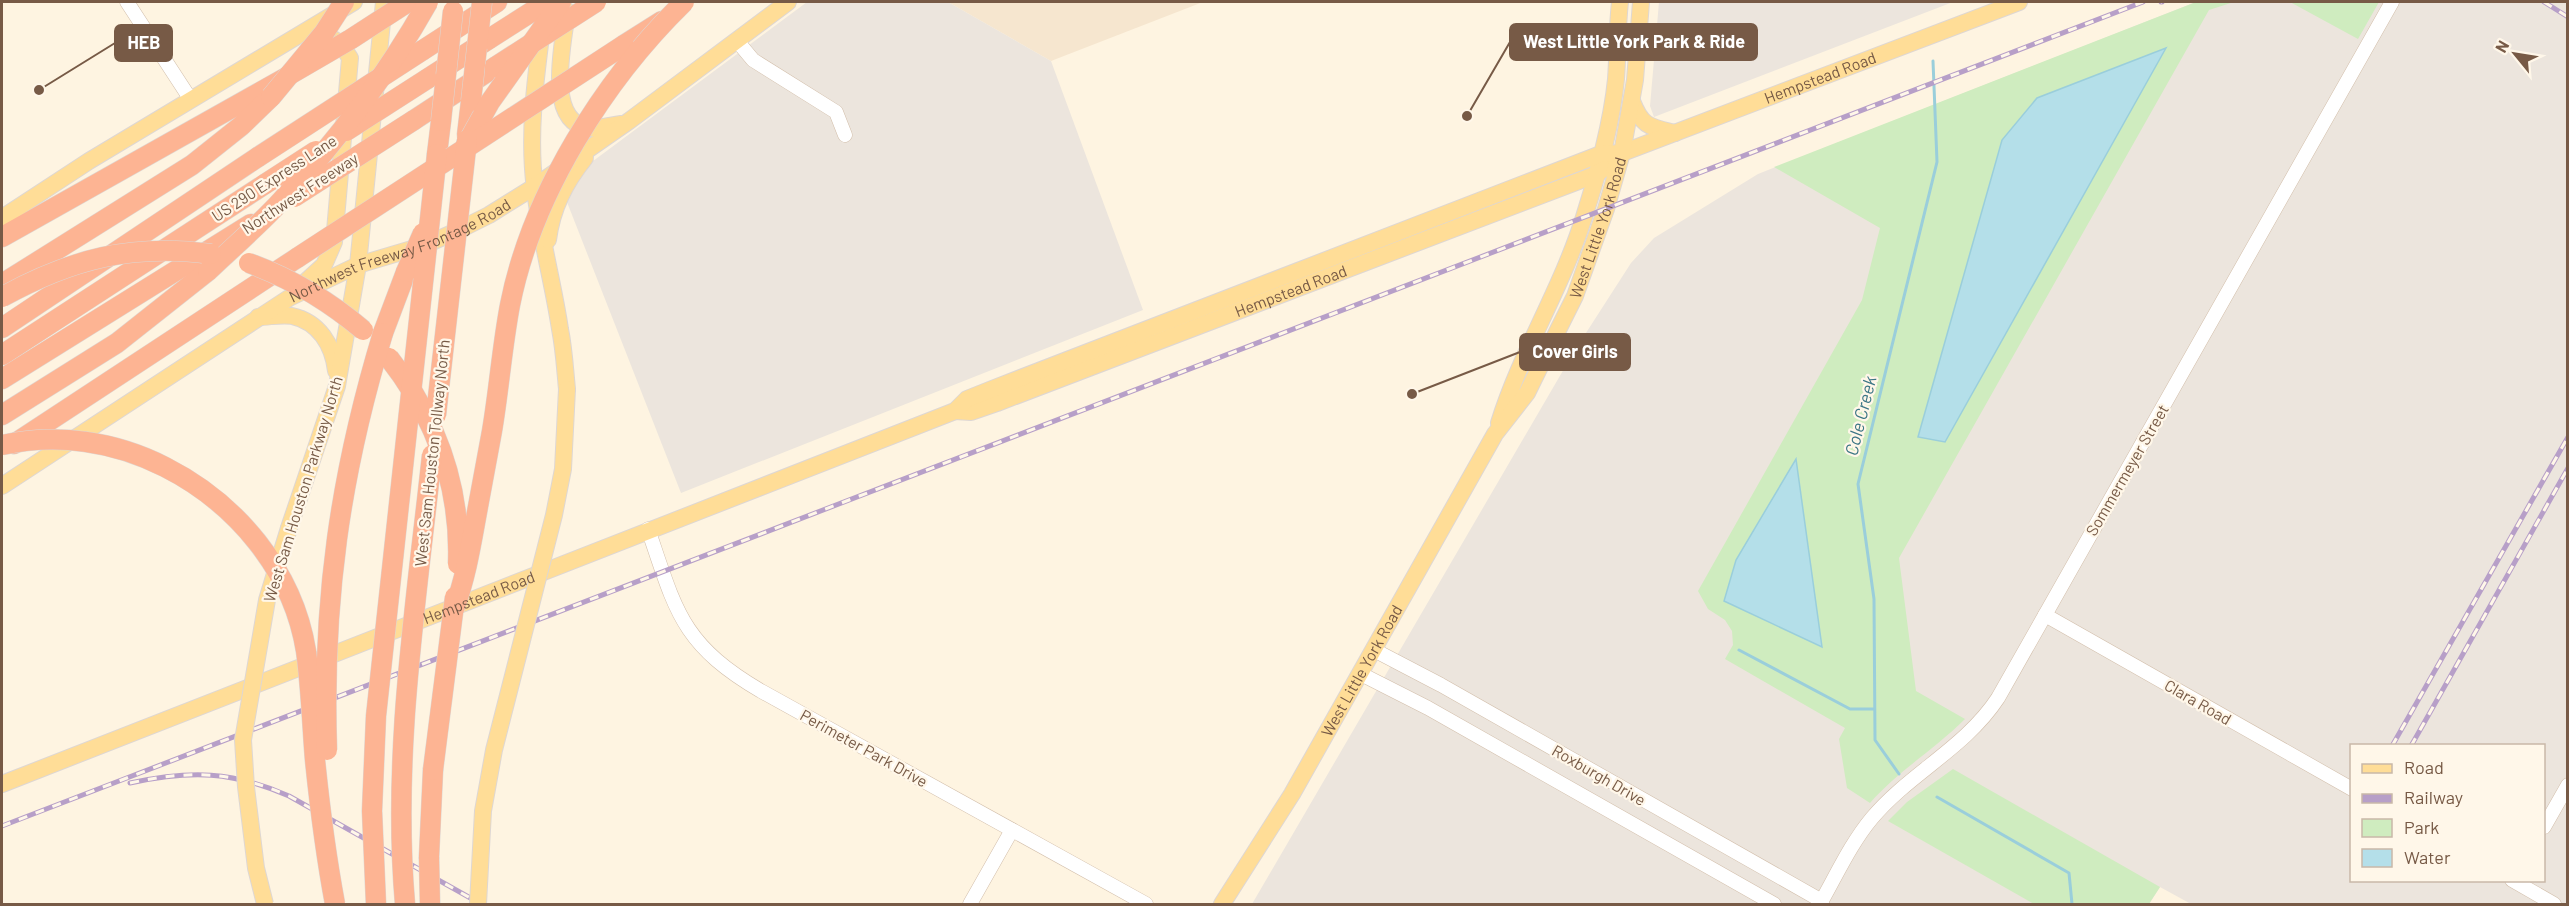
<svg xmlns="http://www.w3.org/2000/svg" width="2569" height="906" font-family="Barlow,sans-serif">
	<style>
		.residential { fill: #f6e6cf }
		.industrial { fill: #ece5dd; fill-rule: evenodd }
		.green { fill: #cfecbf }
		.water { fill: #b4dfe9; stroke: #9acedb; stroke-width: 1.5 }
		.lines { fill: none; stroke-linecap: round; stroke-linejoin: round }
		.stream { stroke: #9acedb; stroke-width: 3 }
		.minor-casing { stroke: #d2beaa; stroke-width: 15 }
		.major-casing { stroke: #ded7d3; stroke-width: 18 }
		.highway-casing { stroke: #ded7d3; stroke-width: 21 }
		.minor { stroke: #fff; stroke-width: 14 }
		.major { stroke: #ffdd97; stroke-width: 16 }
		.highway { stroke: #fdb493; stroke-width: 20 }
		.rail-casing { stroke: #b79fc8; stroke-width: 5 }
		.rail { stroke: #fff7e9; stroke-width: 3; stroke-dasharray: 9; stroke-linecap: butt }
		.major-bridge-casing { stroke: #ded7d3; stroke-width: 18; stroke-linecap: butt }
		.highway-bridge-casing { stroke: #ded7d3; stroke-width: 21; stroke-linecap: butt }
		.major-bridge { stroke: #ffdd97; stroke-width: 16 }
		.highway-bridge { stroke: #fdb493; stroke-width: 20 }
		.labels { text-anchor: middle; stroke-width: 4.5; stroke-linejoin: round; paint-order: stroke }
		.street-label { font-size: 16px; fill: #775a46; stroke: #fff7e9 }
		.water-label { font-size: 18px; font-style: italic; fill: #3b7585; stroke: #fff7e9 }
		.leader { fill: none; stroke: #775a46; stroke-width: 2 }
		.callout-dot { fill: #775a46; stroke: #fff7e9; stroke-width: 2 }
		.callout { fill: #775a46; stroke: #775a46; stroke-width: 2 }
		.callout-label { font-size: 18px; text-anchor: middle; font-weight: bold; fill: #fff }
	</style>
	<rect width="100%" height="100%" fill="#fef4e1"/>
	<polygon class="residential" points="948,2 1203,2 1051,61"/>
	<g class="industrial">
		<polygon points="807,2 948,2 1051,61 1143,310 681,493 565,197 581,170"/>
		<polygon points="1659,2 1953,2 1654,117 1650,106"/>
		<path d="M2196,2h371v902h-376l-31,-17 -11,17h-897l323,-554 56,-87 23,-25 104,-64zM2352,746h192v134h-192z"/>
	</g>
	<g class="green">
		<path d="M2196,2h38l-25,8 -310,548 17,133 49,28c-30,30 -67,52 -95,84l-23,-15 -8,-49 6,-11 -120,-69 8,-14 -1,-14 -7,-11 -17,-11 -10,-18 164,-291 18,-72 -106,-61z"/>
		<polygon points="2290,2 2379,2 2358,39"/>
		<polygon points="1953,769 2160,887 2149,904 2034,904 1888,821 1907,802"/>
	</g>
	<g class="water">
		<polygon points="2166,48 1945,442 1918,437 2002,140 2037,98"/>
		<polygon points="1796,459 1822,647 1724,601 1736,560"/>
	</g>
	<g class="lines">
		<g class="stream">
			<polyline points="1739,650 1850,709 1874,709"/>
			<polyline points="1899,774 1875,740 1874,599 1858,484 1937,162 1933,61"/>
			<polyline points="1937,797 2069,873 2072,904"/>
		</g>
		<defs>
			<g id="minor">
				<polyline points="127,2 191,100"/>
				<polyline points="738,42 753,60 836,112 845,135"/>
				<path d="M648,529c28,82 33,115 113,162l385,213"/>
				<polyline points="2045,615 2352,789"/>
				<polyline points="1374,650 1441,685 1822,901"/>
				<polyline points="1361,674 1428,708 1774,904"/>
				<polyline points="2544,827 2568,785"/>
				<polyline points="2512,880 2554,904"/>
				<polyline points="970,904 1012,830"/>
				<path d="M1820,904c16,-28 31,-61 52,-86 38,-45 93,-70 126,-120l394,-696"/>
			</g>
			<g id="major">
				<path d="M567,11c-3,30 -23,110 21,117 11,1 21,-2 32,-4"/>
				<path d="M542,29c-7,53 -14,108 -7,160 5,48 18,93 25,140 4,20 5,40 7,60"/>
				<path d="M1632,101c10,26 18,26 43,32"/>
				<polyline points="2,218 89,161 354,2"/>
				<path d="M548,240c4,-32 17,-57 37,-82"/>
				<polyline points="300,287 324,265 334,242 350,58 341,44 333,39"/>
				<path d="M258,317c11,0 24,-3 34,-1 27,6 41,29 44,55"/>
				<path id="s1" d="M955,411l16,1 26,-9 600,-229 25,-21"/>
				<path d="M1499,423c22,-71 63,-135 85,-206 13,-40 28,-96 32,-138 2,-26 1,-52 4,-77"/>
				<path id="s2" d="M2,486l287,-188 69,-33 67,-20 32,-14 32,-16 45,-28 95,-66 159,-119"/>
				<polyline points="289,528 337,386 358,265 384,2"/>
				<path id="s3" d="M2,784l953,-373 12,-12 25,-10 609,-235 21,-1 397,-151"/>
				<path id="s4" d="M1222,904l70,-110 203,-360 32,-41 32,-65 16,-32 31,-87 16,-56 13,-73 6,-78"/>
			</g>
			<g id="highway">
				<polyline points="624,45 662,21"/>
				<polyline points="423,50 497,2"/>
				<polyline points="427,79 489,39"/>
				<polyline points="414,120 495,67"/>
				<polyline points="467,135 471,101"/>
				<polyline points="437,154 441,121"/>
				<polyline points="2,237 287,77"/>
				<polyline points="2,284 192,165 241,126 271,97"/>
				<polyline points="2,328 258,157"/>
				<polyline points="383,333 406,272"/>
				<polyline points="2,355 265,184"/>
				<polyline points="2,379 251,224"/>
				<polyline points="2,415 117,343 208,271"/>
				<polyline points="14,444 297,258"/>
				<polyline points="429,857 433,770"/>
			</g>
		</defs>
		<use href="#minor" class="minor-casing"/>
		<use href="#major" class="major-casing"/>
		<use href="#highway" class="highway-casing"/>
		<use href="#minor" class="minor"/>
		<use href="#major" class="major"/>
		<use href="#highway" class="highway"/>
		<defs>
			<g id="rail">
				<polyline points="2161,2 2162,2"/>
				<polyline points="2544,2 2568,17"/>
				<polyline points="2392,746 2568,437"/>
				<polyline points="2411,746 2568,468"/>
				<path d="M130,783c61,-13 102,-12 159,13l192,108"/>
				<polyline points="2,826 2143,2"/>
			</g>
		</defs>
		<use href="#rail" class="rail-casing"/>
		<use href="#rail" class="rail"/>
		<defs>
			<g id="major-bridge">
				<polyline points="265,904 256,868 246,787 243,740 267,600 289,528"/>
				<polyline points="478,904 483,811 494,750 554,515 563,469 567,389"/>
			</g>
			<g id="highway-bridge">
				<polyline points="489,39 547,2"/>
				<polyline points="495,67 596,2"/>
				<polyline points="289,75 351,39 408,2"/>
				<polyline points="271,97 324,33 344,2"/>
				<polyline points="471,101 482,2"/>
				<polyline points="441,121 453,11"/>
				<polyline points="346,131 427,79"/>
				<polyline points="465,147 490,102 561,2"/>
				<polyline points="258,157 423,50"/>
				<polyline points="265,184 316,151"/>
				<polyline points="294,197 414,120"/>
				<polyline points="297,258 624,45"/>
				<path d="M249,263c43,16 79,37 114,67"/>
				<path d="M208,271c24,-23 50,-45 73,-70 56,-60 107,-128 147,-199"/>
				<polyline points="406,272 423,233"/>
				<path d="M2,297c69,-38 131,-54 209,-43"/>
				<path d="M389,358c47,60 72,129 69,206"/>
				<polyline points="436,415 467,140"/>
				<path d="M2,445c55,-12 112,-4 163,22 71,36 128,103 141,184 5,36 6,73 9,109 5,49 11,96 20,144"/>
				<path d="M454,609c12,-32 17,-64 23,-97 5,-27 10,-54 15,-81 7,-41 10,-84 18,-126 22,-111 94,-225 174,-303"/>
				<path d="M327,750c-5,-149 13,-275 56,-417"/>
				<polyline points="433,770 455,597"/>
				<polyline points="429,857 430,904"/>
				<polyline points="376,904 372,811 376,716 437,154"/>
				<path d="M405,904c-13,-150 11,-299 27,-449"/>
			</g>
		</defs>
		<use href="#major-bridge" class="major-bridge-casing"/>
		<use href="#highway-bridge" class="highway-bridge-casing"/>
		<use href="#major-bridge" class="major-bridge"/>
		<use href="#highway-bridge" class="highway-bridge"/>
	</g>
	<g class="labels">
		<g class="street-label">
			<text dy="6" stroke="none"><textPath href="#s3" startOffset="1953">Hempstead Road</textPath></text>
			<text transform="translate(274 178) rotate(-33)" y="6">US 290 Express Lane</text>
			<text transform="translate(300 193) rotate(-33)" y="6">Northwest Freeway</text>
			<text dy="6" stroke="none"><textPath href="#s4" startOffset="776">West Little York Road</textPath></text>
			<text dy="6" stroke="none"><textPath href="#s2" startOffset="464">Northwest Freeway Frontage Road</textPath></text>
			<text dy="6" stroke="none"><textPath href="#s1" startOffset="358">Hempstead Road</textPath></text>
			<text transform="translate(432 453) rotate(-84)" y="6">West Sam Houston Tollway North</text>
			<text transform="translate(2127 470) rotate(-60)" y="6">Sommermeyer Street</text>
			<text transform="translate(303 489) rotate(-73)" y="6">West Sam Houston Parkway North</text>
			<text dy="6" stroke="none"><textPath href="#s3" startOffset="512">Hempstead Road</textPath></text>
			<text dy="6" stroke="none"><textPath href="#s4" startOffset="272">West Little York Road</textPath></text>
			<text transform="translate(2198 702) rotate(30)" y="6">Clara Road</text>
			<text transform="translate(864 748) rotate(29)" y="6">Perimeter Park Drive</text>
			<text transform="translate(1599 775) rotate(30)" y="6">Roxburgh Drive</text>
		</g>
		<g class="water-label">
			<text transform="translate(1861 416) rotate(-76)" y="6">Cole Creek</text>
		</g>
	</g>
	<path class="leader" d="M1467 116L1510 42M39 90L115 43M1412 394L1520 352"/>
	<g class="callout-dot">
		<circle cx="1467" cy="116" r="6"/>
		<circle cx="39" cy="90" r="6"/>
		<circle cx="1412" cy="394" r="6"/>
	</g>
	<g class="callout">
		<rect x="1510" y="24" width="247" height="36" rx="6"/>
		<rect x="115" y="25" width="57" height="36" rx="6"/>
		<rect x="1520" y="334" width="110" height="36" rx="6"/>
	</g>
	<g class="callout-label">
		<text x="1634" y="48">West Little York Park &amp; Ride</text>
		<text x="144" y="49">HEB</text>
		<text x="1575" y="358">Cover Girls</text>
	</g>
	<rect width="2569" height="906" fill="none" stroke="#775a46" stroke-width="6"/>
	<rect x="2350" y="744" width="195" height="138" fill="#fff7e9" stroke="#c9b8a8" stroke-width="1.5"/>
	<rect x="2362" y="764" width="30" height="9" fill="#ffdd97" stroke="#c9b8a8" stroke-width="1.5"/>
	<text x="2404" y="774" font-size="18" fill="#775a46">Road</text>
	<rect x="2362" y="794" width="30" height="9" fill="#b79fc8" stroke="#c9b8a8" stroke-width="1.5"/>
	<text x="2404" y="804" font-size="18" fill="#775a46">Railway</text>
	<rect x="2362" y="819" width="30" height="18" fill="#cfecbf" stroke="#c9b8a8" stroke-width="1.5"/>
	<text x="2404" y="834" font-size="18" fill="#775a46">Park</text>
	<rect x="2362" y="849" width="30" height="18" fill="#b4dfe9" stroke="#c9b8a8" stroke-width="1.5"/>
	<text x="2404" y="864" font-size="18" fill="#775a46">Water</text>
	<g transform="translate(2515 54) rotate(300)" stroke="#fff7e9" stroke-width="4.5" paint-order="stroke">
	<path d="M0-4.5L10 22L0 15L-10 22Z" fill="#775a46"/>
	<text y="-9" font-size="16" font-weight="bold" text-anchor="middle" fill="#775a46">N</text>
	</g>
</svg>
